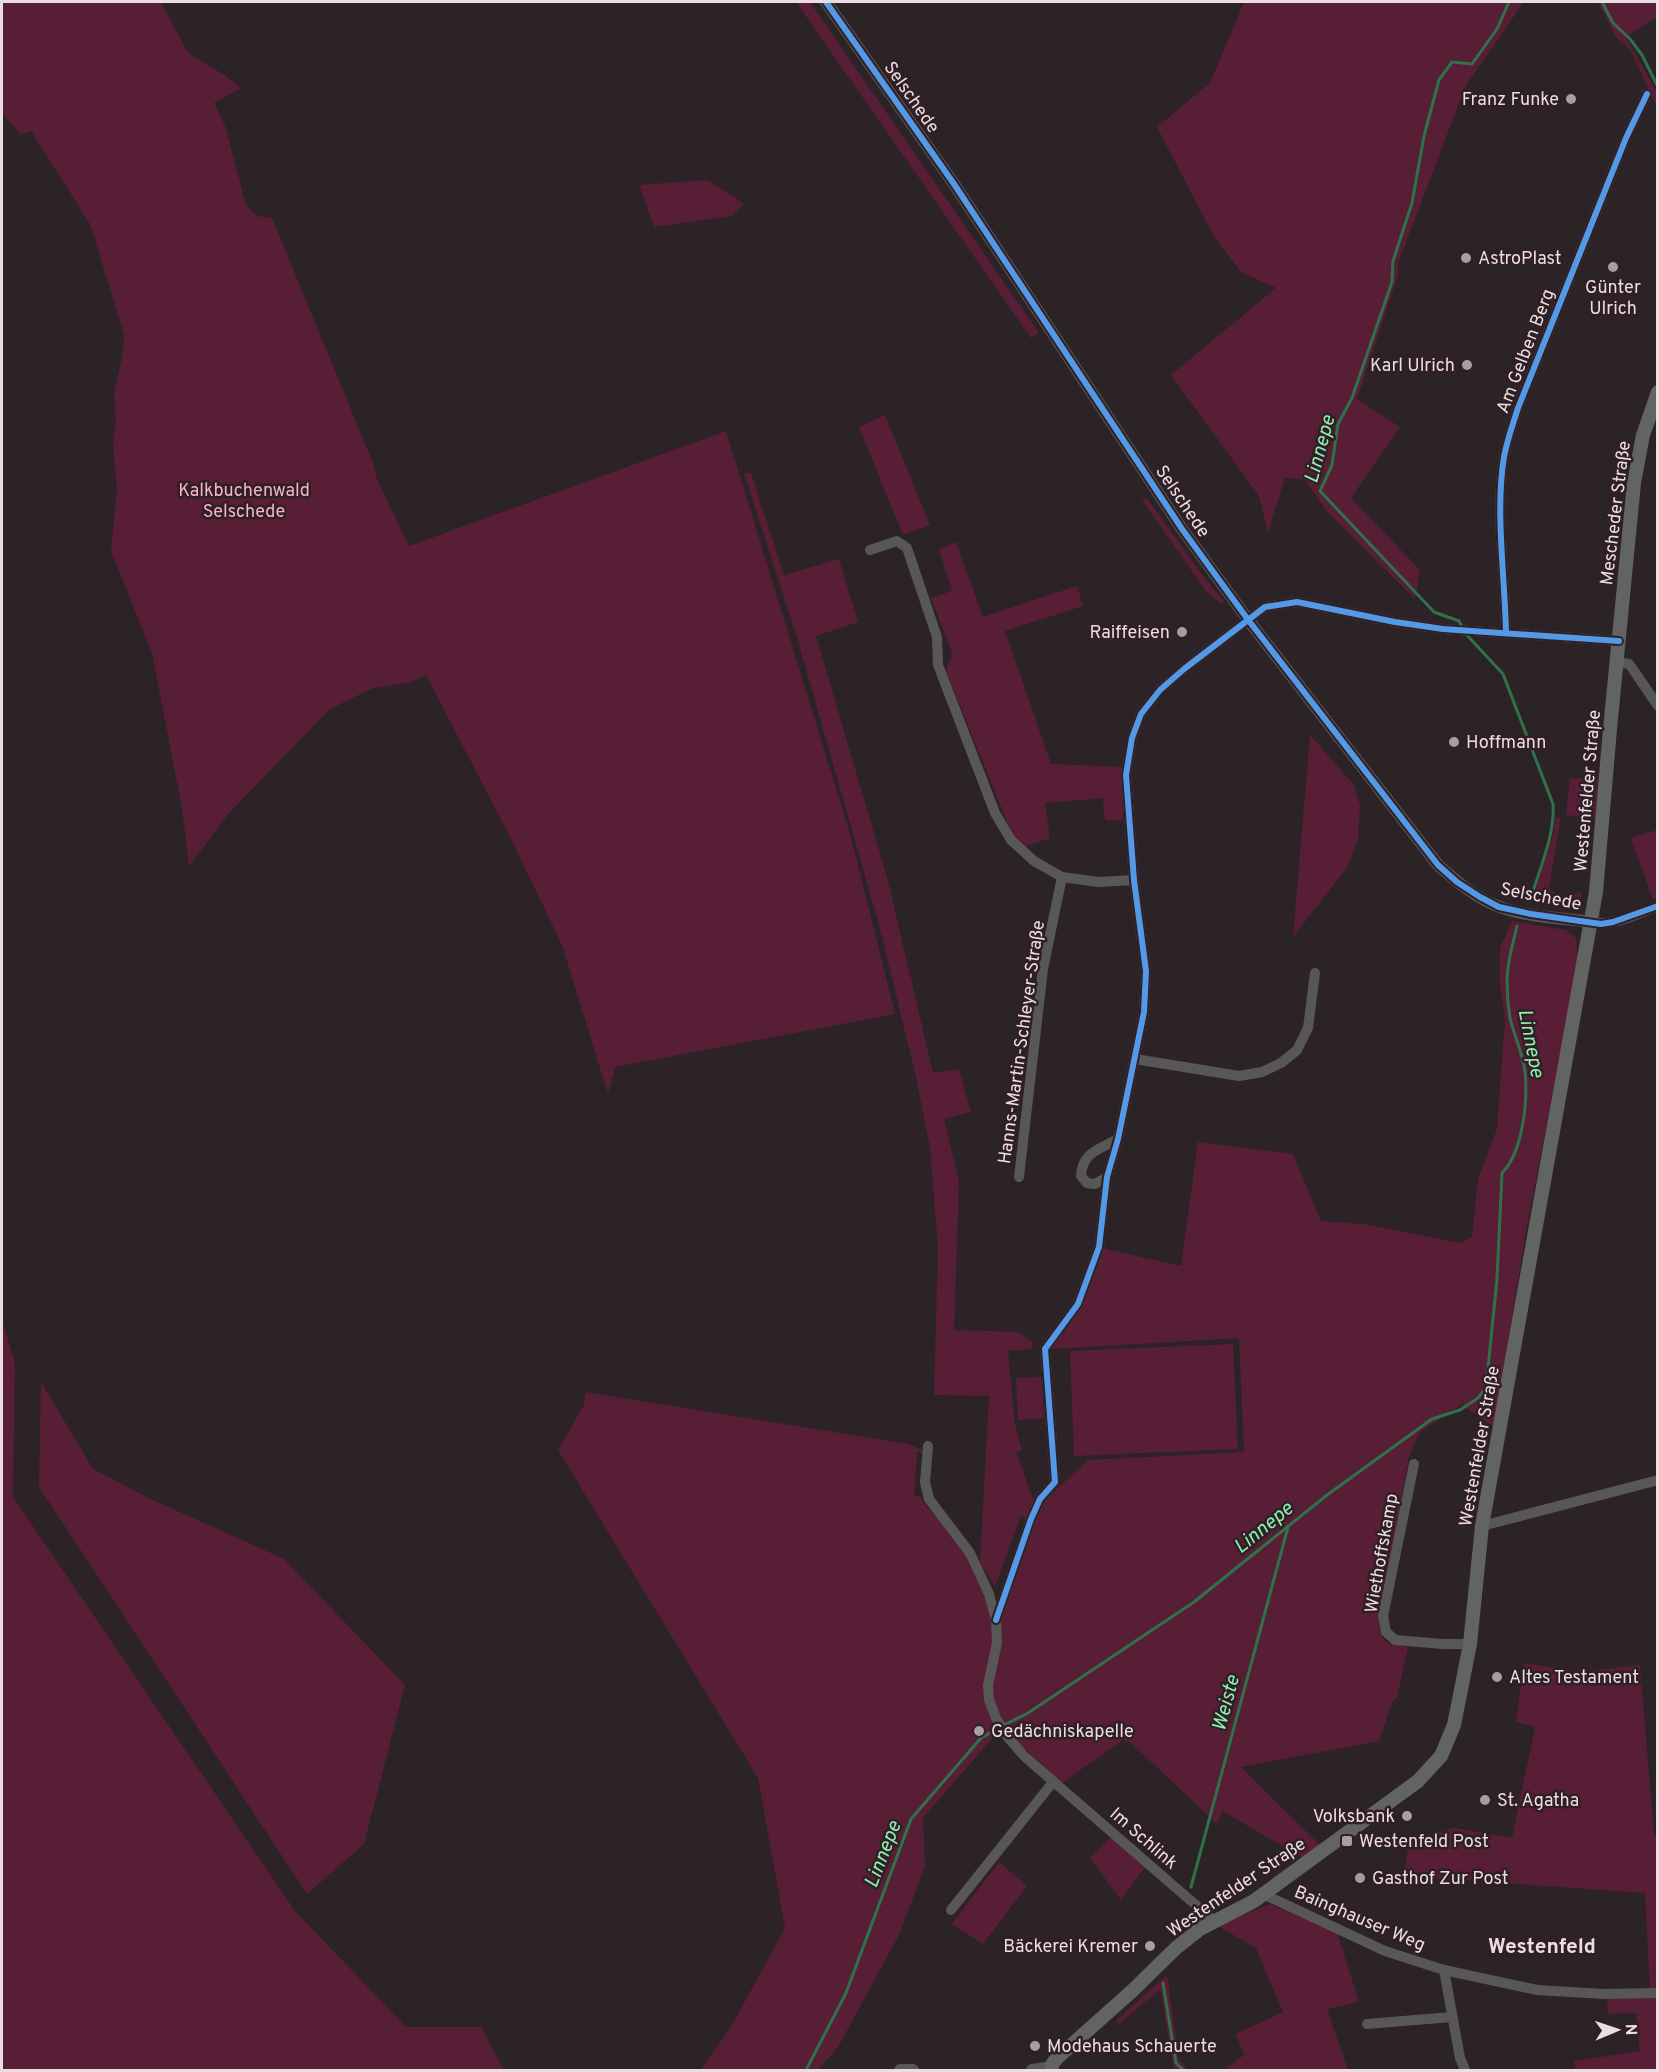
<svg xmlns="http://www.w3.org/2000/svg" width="1659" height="2072" font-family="Overpass,sans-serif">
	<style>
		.green { fill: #581e36 }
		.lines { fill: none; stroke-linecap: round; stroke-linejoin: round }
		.stream { stroke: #2f724a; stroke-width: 3 }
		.minor { stroke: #575856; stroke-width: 10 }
		.tertiary { stroke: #575856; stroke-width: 12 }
		.secondary { stroke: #626462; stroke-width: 14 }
		.cycleway-casing { stroke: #301f25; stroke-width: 10 }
		.cycleway { stroke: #5399e6; stroke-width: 6 }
		.poi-dot { fill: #a89da0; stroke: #301f25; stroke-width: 2 }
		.labels { text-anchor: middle; stroke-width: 5; stroke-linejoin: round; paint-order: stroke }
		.street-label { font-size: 18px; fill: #eadee2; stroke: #301f25 }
		.poi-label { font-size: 18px; fill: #eadee2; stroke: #301f25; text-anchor: start }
		.park-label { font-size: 18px; fill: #f5b4c9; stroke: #301f25 }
		.water-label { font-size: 20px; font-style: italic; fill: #8bf1b0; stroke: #301f25 }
		.quarter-label { font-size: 21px; font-weight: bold; fill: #eadee2; stroke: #301f25 }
	</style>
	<rect width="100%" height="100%" fill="#2c2326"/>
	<g class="green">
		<polygon points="2,2 161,2 188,53 226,76 241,88 214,103 225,126 246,205 257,216 272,218 373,463 377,479 409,546 726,431 851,837 895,1014 615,1067 608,1094 562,945 508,833 426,675 411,682 373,688 330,709 229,813 189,866 182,808 152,653 111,551 117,490 113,444 116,422 114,394 123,352 124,334 90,224 31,131 21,135 2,113"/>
		<polygon points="796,2 810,2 1039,333 1031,338"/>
		<polygon points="1244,2 1524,2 1466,85 1398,263 1398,275 1357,399 1400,427 1351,498 1420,570 1415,599 1326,510 1305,480 1285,477 1268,533 1259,496 1171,375 1276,288 1241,272 1213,235 1157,127 1210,83"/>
		<polygon points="1598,2 1657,2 1657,17 1626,37 1657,92 1657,107 1631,51 1616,37"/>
		<polygon points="708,180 744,204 732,216 654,227 639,185"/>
		<polygon points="885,415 930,525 903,535 859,427"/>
		<polygon points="744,473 751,473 784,575 839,559 858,622 816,636 888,881 933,1073 959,1069 971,1112 944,1119 959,1181 954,1330 1018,1332 1033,1342 1032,1349 1008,1351 1015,1424 1022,1450 1016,1452 1034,1502 1028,1519 1021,1516 995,1586 980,1563 989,1396 934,1395 938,1247 930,1148 916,1077 878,921 798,641"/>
		<polygon points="1147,498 1206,580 1224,601 1221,604 1206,591 1142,500"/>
		<polygon points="956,542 983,617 1077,586 1083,606 1005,631 1051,764 1122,767 1123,820 1105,820 1103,798 1045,803 1050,838 1026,846 1012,834 946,671 952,653 931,598 952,591 939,549"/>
		<polygon points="1310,735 1354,785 1360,806 1358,839 1348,866 1293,937"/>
		<polygon points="1570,778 1598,779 1595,818 1566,815"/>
		<path d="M1561,817l-12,71 12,10 20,-6v7c-17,6 -31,9 -49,3l22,-71 1,-13z"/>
		<polygon points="1657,830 1657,898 1653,900 1631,838"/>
		<path d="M1512,921l54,9 10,8 2,24 -52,269 -32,196 -32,-22 6,-18 -7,18 -41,27 -11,25 -31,164c4,23 8,23 30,26l-11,50 -5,6 -13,38 -138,26 79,78 -17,13 -81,-47 -5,13 -87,-82 -7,-2 -61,43 -54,-50 -15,-31v-16l6,-60 43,-123 46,-43 156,-8 -5,-114 -188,11 51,-101 79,18 17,-124 95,12 28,67 42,3 98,19 11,-6 6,-58 19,-50 8,-110 -5,-34v-37z"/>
		<polygon points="2,1319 15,1364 13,1497 295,1911 406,2027 481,2027 504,2070 2,2070"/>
		<polygon points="1233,1344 1238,1449 1074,1456 1070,1351"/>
		<polygon points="1041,1377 1044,1418 1018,1420 1016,1378"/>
		<polygon points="41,1382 93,1469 151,1499 284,1559 405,1685 364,1844 307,1894 39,1487"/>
		<polygon points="585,1392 908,1444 922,1450 924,1453 917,1452 914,1496 921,1497 925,1505 961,1543 985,1590 994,1635 987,1679 1003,1735 995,1735 923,1818 925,1866 899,1935 838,2047 818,2070 700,2070 731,2027 785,1928 758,1778 558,1450 584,1405"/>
		<polygon points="1524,1663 1581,1672 1640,1665 1654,1835 1657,1835 1657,1989 1650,1990 1645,1893 1404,1876 1409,1840 1454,1828 1512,1838 1535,1727 1516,1722"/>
		<polygon points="1112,1836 1146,1866 1121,1900 1090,1858"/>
		<polygon points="999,1862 1027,1886 983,1944 952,1924"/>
		<polygon points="1270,1904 1337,1932 1359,2002 1327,2009 1348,2070 1224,2070 1244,2055 1236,2034 1283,2012 1256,1948 1218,1926"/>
		<polygon points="1167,1975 1179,2060 1189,2070 1174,2069 1160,1989 1119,2024 1116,2021"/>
		<polygon points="1657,1996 1657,2070 1576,2070 1574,2061 1640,2051 1636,2013 1608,2014 1607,1998"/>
	</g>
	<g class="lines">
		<g class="stream">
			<polyline points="1602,2 1613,23 1630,39 1642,55 1658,87"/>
			<polyline points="1462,627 1459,621 1434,612 1320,491 1332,465 1338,424 1352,398 1392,282 1393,261 1412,203 1424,136 1439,80 1452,62 1472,64 1497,29 1509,2"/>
			<path d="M1465,633l38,41 50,130c2,32 -14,66 -23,97"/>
			<path d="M1004,1725l24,-12 166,-111 133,-107 105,-76 28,-9 18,-12 8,-10 11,-109 5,-106c21,-21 26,-73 23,-101 -2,-19 -11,-36 -15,-54 -2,-12 -3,-25 -3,-37 0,-19 6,-37 10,-55"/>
			<polyline points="1191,1887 1288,1527"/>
			<polyline points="1163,1983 1176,2063 1183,2070"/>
			<polyline points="806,2070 846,1993 911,1819 981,1738 999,1728"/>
		</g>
		<g class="minor">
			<polyline points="870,550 897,541 907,548 937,637 938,665 995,813 1011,840 1034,861 1062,877 1098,882 1134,880"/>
			<path d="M1506,633c-1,-55 -11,-123 -2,-176 3,-17 9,-33 14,-49l108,-270 21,-44"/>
			<polyline points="1617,662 1629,664 1632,668 1658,706"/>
			<path d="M1592,922c22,5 45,-8 66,-16"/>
			<polyline points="1135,1059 1239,1076 1262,1072 1281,1063 1297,1050 1308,1028 1315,973"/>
			<polyline points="1019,1177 1043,969 1062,877"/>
			<path d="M1107,1177l-12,7 -8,-1 -6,-7c1,-23 18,-27 37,-37"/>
			<polyline points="928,1446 925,1482 929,1499 970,1553 989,1594 996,1620 997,1643 988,1685 989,1700 996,1718 1006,1735 1024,1756 1213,1920"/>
			<polyline points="1414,1464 1383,1616 1386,1632 1395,1640 1443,1644 1470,1644"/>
			<polyline points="1482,1526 1658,1480"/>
			<polyline points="996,1620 1031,1519 1040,1499 1055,1482 1045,1349 1078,1304 1099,1247 1107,1177 1118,1139 1144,1012 1146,971 1134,880 1126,775 1132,738 1141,714 1160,690 1184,669 1265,607 1297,602 1395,622 1443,629 1619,641"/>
			<polyline points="1263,1894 1385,1951 1444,1970 1537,1990 1604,1994 1658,1993"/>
			<polyline points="951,1910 1053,1782"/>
			<polyline points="1444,1970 1460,2058 1465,2070"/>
			<polyline points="1367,2024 1452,2017"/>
		</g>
		<g class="tertiary">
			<path d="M826,2l128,182 228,345 67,92 189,244c18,16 39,34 62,42 28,10 62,11 92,15"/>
			<polyline points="900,2070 913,2070"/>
			<polyline points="1032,2070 1052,2067"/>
		</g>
		<polyline class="secondary" points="1051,2070 1053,2063 1058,2057 1132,1991 1176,1948 1200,1929 1254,1901 1418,1781 1441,1756 1454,1725 1470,1644 1482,1526 1596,892 1610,729 1634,483 1643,435 1658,392"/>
		<defs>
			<g id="cycleway">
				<polyline points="826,2 954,184 1182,529 1249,621 1438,865 1457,882 1480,897 1499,907 1531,914 1601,924 1613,922 1658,906"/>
				<path d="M1506,633c-1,-55 -11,-123 -2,-176 3,-17 9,-33 14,-49l108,-270 21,-44"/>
				<polyline points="996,1620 1031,1519 1040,1499 1055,1482 1045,1349 1078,1304 1099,1247 1107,1177 1118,1139 1144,1012 1146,971 1134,880 1126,775 1132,738 1141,714 1160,690 1184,669 1265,607 1297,602 1395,622 1443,629 1619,641"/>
			</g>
		</defs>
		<use href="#cycleway" class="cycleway-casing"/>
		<use href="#cycleway" class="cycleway"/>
	</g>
	<g class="poi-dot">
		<circle cx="1571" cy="99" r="6"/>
		<circle cx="1466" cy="258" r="6"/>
		<circle cx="1613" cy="267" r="6"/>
		<circle cx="1467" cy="365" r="6"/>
		<circle cx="1182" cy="632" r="6"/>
		<circle cx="1454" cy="742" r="6"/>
		<circle cx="1497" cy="1677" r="6"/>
		<circle cx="979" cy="1731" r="6"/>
		<circle cx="1485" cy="1800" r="6"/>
		<circle cx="1407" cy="1816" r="6"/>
		<rect x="1341" y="1835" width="12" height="12" rx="3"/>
		<circle cx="1360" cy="1878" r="6"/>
		<circle cx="1150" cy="1946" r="6"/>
		<circle cx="1035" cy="2046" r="6"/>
	</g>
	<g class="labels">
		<g class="street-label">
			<text transform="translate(912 97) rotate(55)" y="6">Selschede</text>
			<text transform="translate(1525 351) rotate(-69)" y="6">Am Gelben Berg</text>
			<text transform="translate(1183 501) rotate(56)" y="6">Selschede</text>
			<text transform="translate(1615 513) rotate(-83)" y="6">Mescheder Straße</text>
			<text transform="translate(1587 791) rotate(-85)" y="6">Westenfelder Straße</text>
			<text transform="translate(1541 896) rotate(11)" y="6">Selschede</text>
			<text transform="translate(1021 1042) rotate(-82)" y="6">Hanns-Martin-Schleyer-Straße</text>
			<text transform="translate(1479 1446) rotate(-80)" y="6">Westenfelder Straße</text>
			<text transform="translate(1381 1553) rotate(-80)" y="6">Wiethoffskamp</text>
			<text transform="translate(1144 1838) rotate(41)" y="6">Im Schlink</text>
			<text transform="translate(1236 1887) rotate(-34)" y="6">Westenfelder Straße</text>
			<text transform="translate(1360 1918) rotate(23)" y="6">Bainghauser Weg</text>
		</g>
		<g class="poi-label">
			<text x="1559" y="105" text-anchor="end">Franz Funke</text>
			<text x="1478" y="264">AstroPlast</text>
			<text x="1613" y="293" text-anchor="middle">Günter<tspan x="1613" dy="21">Ulrich</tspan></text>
			<text x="1455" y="371" text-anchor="end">Karl Ulrich</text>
			<text x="1170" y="638" text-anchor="end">Raiffeisen</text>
			<text x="1466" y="748">Hoffmann</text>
			<text x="1509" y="1683">Altes Testament</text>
			<text x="991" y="1737">Gedächniskapelle</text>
			<text x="1497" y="1806">St. Agatha</text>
			<text x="1395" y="1822" text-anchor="end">Volksbank</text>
			<text x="1359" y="1847">Westenfeld Post</text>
			<text x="1372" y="1884">Gasthof Zur Post</text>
			<text x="1138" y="1952" text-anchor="end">Bäckerei Kremer</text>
			<text x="1047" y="2052">Modehaus Schauerte</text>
		</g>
		<g class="park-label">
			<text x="244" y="496">Kalkbuchenwald<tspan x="244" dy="21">Selschede</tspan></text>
		</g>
		<g class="water-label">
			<text transform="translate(1319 449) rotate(-75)" y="7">Linnepe</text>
			<text transform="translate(1532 1043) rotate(79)" y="7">Linnepe</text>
			<text transform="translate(1263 1527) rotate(-39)" y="7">Linnepe</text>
			<text transform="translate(1225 1703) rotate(-75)" y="7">Weiste</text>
			<text transform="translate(882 1854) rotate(-69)" y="7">Linnepe</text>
		</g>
		<g class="quarter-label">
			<text x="1542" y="1953">Westenfeld</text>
		</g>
	</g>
	<rect width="1659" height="2072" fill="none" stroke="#eadee2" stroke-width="6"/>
	<g transform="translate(1617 2030) rotate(88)" stroke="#301f25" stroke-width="4.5" paint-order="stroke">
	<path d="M0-4.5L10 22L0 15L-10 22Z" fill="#eadee2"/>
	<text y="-9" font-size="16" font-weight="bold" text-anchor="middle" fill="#eadee2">N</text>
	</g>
</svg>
